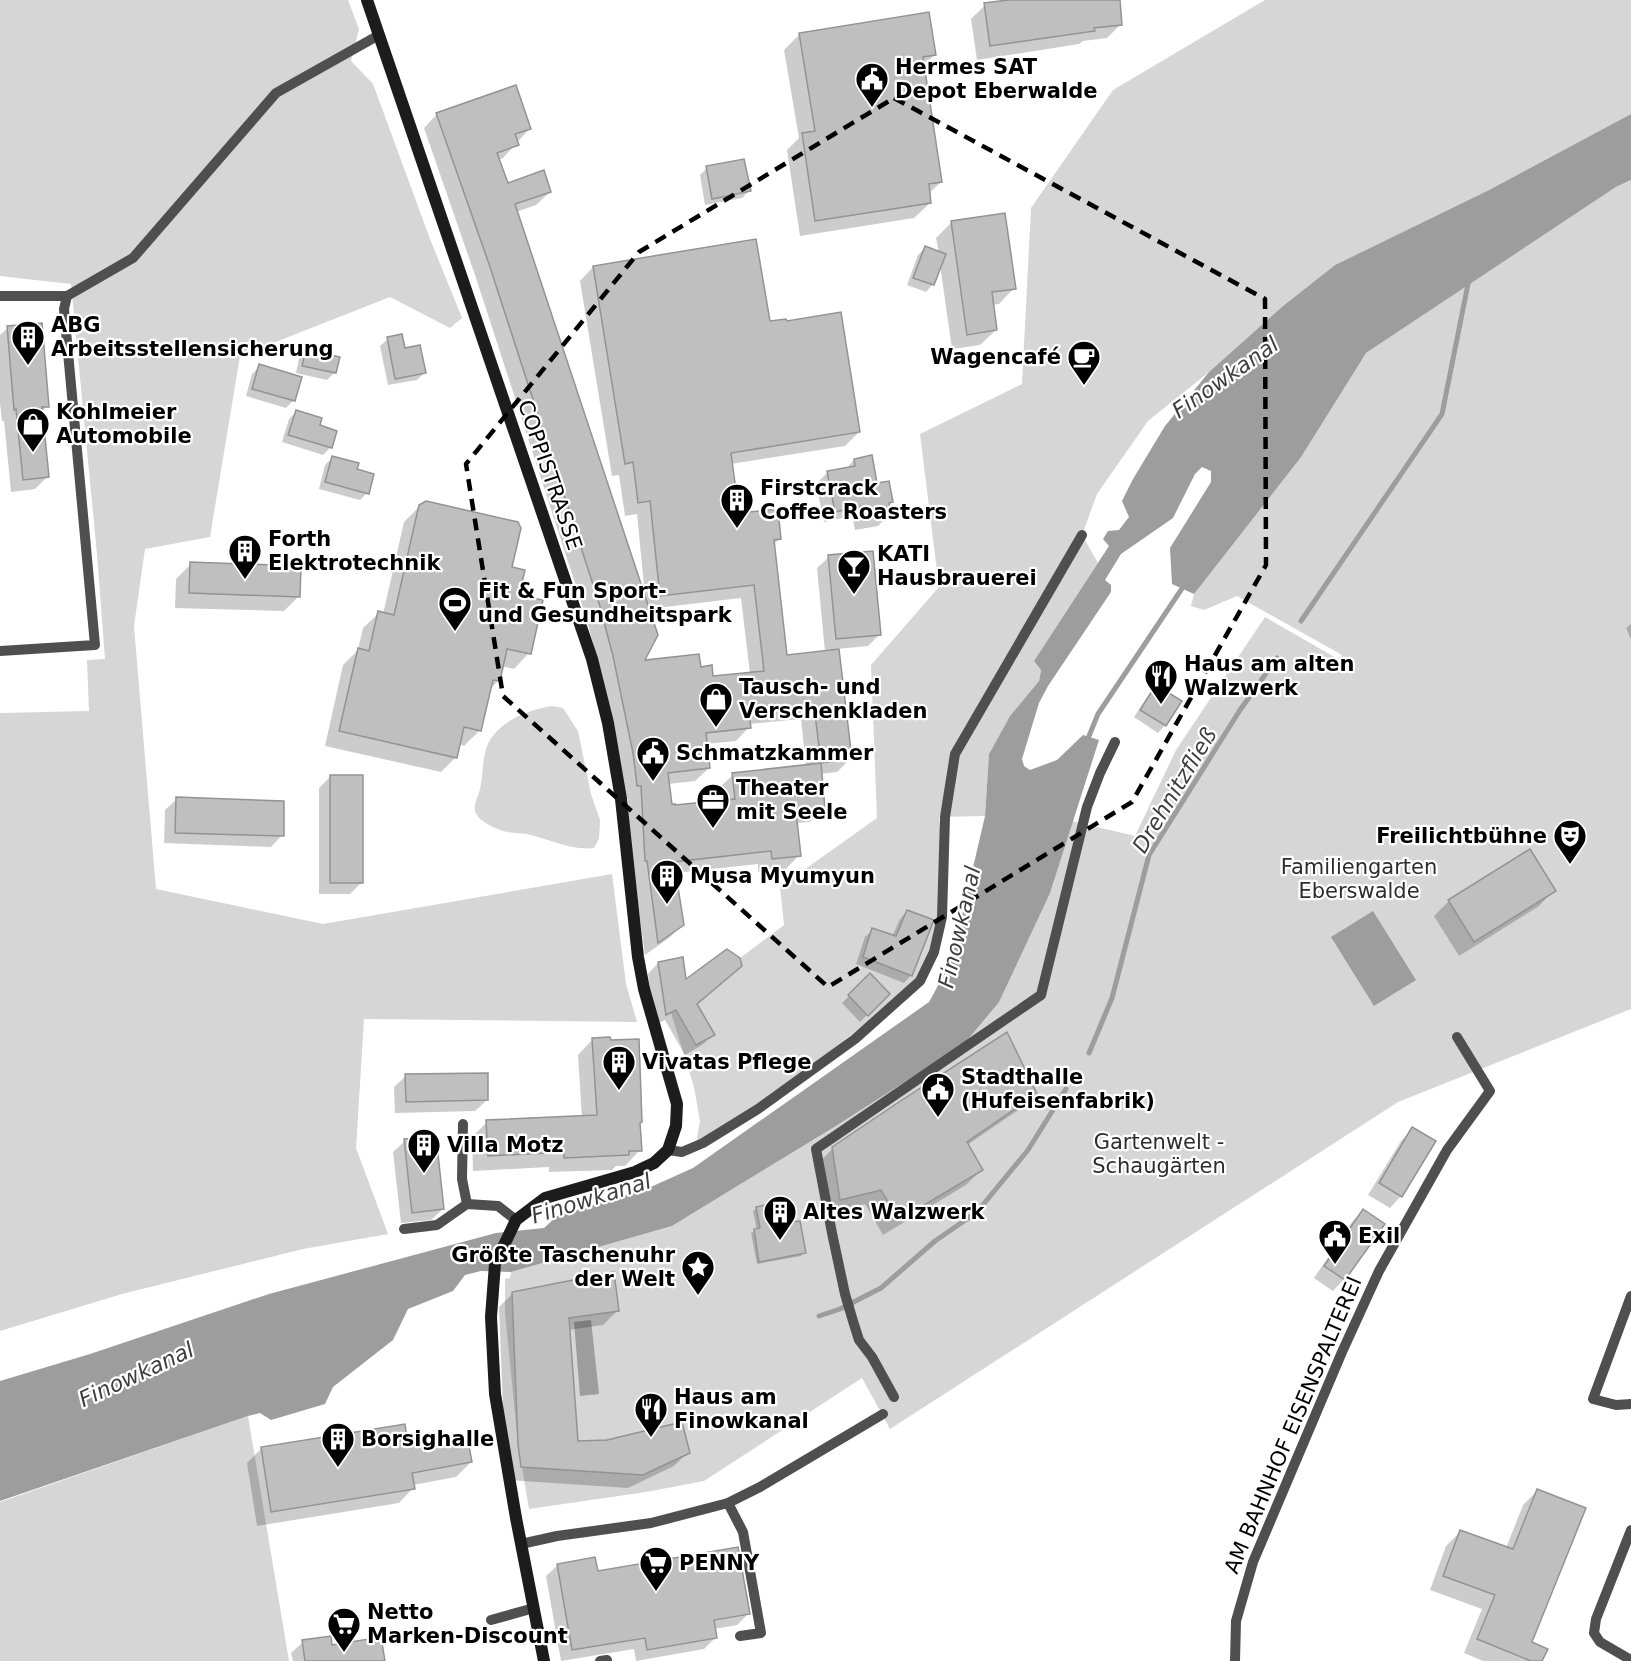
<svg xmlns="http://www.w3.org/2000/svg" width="1631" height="1661" font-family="'DejaVu Sans',sans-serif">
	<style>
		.green { fill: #d6d6d6 }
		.water { fill: #9d9d9d }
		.shadow { fill: #0003; fill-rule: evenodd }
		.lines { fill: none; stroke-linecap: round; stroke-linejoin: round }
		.stream { stroke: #9d9d9d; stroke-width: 5 }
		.building { fill: #bfbfbf; stroke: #939393; stroke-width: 1.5; fill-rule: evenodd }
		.lane { stroke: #4f4f4f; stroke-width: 10 }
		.secondary { stroke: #1c1c1c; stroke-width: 12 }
		.marked { fill: none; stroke: #000; stroke-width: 4.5; stroke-dasharray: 12 8; stroke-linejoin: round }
		.labels { text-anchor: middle; stroke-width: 4.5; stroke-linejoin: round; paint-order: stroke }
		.poi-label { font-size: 21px; font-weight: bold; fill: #000; stroke: #fff; text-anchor: start }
		.street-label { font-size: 21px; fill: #000; stroke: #fff }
		.park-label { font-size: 21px; fill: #2d2d2d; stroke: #fff }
		.water-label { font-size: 22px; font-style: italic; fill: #3e3e3e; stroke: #fff }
	</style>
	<rect width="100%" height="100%" fill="#fff"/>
	<g class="green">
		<polygon points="0,0 348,0 359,29 351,61 373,84 430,239 462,318 450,328 390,297 240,356 210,537 145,549 134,626 156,889 323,924 612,874 626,984 637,1022 364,1019 356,1148 388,1234 303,1249 122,1294 0,1331 0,713 89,711 87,660 105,659 97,554 71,284 0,276"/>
		<polygon points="1265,0 1631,0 1631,114 1489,190 1335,265 1283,306 1209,372 1148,421 1097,494 1082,535 1098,563 1034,661 1041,670 1039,681 1010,716 989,754 985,816 939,817 945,906 925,980 856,1031 775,1094 700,1143 697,1138 700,1121 694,1087 671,1013 704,998 742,966 740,958 784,925 780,887 877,818 871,665 939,587 920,434 1022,384 1031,208 1113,90"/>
		<polygon points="1631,180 1631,1009 1398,1102 890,1429 862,1378 704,1481 646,1492 529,1509 518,1443 505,1313 505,1279 510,1278 511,1272 672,1226 831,1129 1050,893 1072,821 1135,836 1176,750 1265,617 1338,659 1342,655 1237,596 1204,610 1191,606 1194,594 1366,353 1616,187"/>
		<path d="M552,706l11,2 15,23 13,63 9,26 -1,19 -5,9c-23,3 -44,-9 -67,-14 -9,-1 -18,-1 -27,-4 -7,-3 -19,-8 -23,-15 -6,-8 1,-17 3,-26 3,-12 2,-24 5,-36 6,-29 41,-43 67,-47z"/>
		<polygon points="248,1416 289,1661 0,1661 0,1502"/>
	</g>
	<g class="water">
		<polygon points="1631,114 1631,180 1616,187 1366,353 1301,457 1194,594 1172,584 1170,548 1211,482 1211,471 1202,467 1195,474 1173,518 1121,554 1105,580 1111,585 1111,592 1048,686 1039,703 1022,759 1024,766 1030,770 1057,760 1083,735 1099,740 1050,893 999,1002 964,1044 831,1129 672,1226 511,1272 481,1271 465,1275 453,1291 408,1309 393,1340 333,1387 325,1404 271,1420 260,1413 248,1416 0,1501 0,1381 90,1354 269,1294 496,1233 544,1228 557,1216 644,1190 693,1168 929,1002 951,962 985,816 989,754 1010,716 1039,681 1041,670 1034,661 1109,546 1103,539 1108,531 1119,530 1129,517 1122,501 1133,479 1165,426 1209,372 1283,306 1335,265 1489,190"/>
		<polygon points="1373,911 1416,980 1374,1006 1331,937"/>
		<polygon points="591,1320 599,1394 580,1396 574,1322"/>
	</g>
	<g class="shadow">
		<polygon points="1018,0 1118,0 1121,24 1107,38 1083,41 1079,44 977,60 971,19 985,5"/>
		<polygon points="800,34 935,54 923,66 941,182 928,194 930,203 914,218 800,236 787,150 799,138 784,50"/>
		<path d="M437,114l93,14 -27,30 -5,2 9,24 43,8 -14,13 -20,7 129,384 -8,-82 -12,2 -6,-41 -7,1 -32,-195 13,-14 176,56 90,109 -14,14 -114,18 7,51 41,24 -6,6 13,112 39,-5 -8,-84 12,-11 50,78 -11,11 -31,3 14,109 -14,14 -17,2 3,34 -13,14 -14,1 3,32 -13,14 -28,3v-8l-83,9 8,51 -14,14 -24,17 -11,-81h-2l-4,-75h-4l-24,-129 -14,-53 -110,-339 -52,-150zM741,598l9,76 -38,4 -13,-9 -57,-7 6,-53zM801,719l5,47 -73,9 -14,13 2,14 -51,4 -2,-22 27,-3 14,-13 -3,-24 30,-3 13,-14v-3z"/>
		<polygon points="707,168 749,191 742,198 705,205 700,175"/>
		<polygon points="952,222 1014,288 999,304 992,305 996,330 980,345 952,349 940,265 933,284 926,292 907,285 918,255 925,248 939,253 936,238"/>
		<polygon points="8,328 47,406 41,412 47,477 35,489 11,492 4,421 2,421 0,403 0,335"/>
		<polygon points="388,339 404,350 424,373 417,380 388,385 380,346"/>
		<polygon points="307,351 335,372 327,380 296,373 299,358"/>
		<polygon points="260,366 294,400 286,408 246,396 252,374"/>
		<polygon points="296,412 318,426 331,447 323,455 282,442 289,419"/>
		<polygon points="333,457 355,470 367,493 360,500 319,489 325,465"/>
		<polygon points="854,460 892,502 888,506 889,515 878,526 855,530 852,516 824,522 816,484 828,472 846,469"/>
		<polygon points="420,506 510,568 529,653 514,669 501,666 498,681 489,690 480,730 464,746 459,744 456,757 441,772 325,746 343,665 358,650 363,628 379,613 383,614 404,522"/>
		<polygon points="191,564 299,596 284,611 175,608 176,579"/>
		<polygon points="1631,624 1631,639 1626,628"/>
		<polygon points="1157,686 1180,702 1165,725 1158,733 1134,717 1149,694"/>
		<polygon points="331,776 361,883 350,894 319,894 319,788"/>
		<polygon points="177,799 282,835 271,847 164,843 165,810"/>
		<polygon points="1554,890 1539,906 1459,956 1434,916 1449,901"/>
		<polygon points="907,911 911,975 904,983 856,964 865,937 873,930 892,937 900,919"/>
		<polygon points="658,963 685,981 740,966 696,1005 713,1035 702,1045 685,1055 665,1020 655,1025 648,974"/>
		<polygon points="870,975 888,994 860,1022 842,1003"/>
		<polygon points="593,1039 639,1124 640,1150 625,1166 616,1166 612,1170 549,1172 549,1167 473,1171 472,1137 487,1122 582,1118 578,1055"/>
		<polygon points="406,1076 487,1100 475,1111 395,1113 394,1087"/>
		<polygon points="1035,1093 1020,1109 967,1145 981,1170 966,1185 883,1235 865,1204 825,1214 818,1164 833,1148"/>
		<polygon points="1412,1129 1401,1196 1390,1208 1368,1195 1401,1141"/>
		<polygon points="405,1141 443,1209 431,1220 401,1223 393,1152"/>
		<polygon points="757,1208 792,1224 804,1252 801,1256 757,1264 751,1233 757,1230 753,1211"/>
		<polygon points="1363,1211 1382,1224 1344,1279 1333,1291 1314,1278 1352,1222"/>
		<polygon points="513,1293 617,1311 603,1325 568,1330 577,1442 688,1452 674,1466 628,1488 508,1480 505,1459 499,1307"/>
		<polygon points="407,1447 471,1462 456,1477 413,1485 413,1488 399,1503 257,1526 247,1463 261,1449"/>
		<polygon points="1537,1491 1530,1643 1541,1661 1483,1661 1464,1653 1482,1609 1430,1590 1446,1546 1460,1532 1506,1548 1523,1505"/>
		<polygon points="558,1565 748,1614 737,1625 714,1629 715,1638 704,1649 636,1661 634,1649 561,1661 546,1576"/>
		<polygon points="303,1642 331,1647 383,1661 293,1661 291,1653"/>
	</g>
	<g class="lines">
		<g class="stream">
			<polyline points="1301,621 1442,414 1469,279"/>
			<polyline points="1087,741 1098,714 1185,584"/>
			<polyline points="1089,1053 1112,998 1149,855 1240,710 1277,658"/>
			<polyline points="819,1316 840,1309 881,1288 935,1241 977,1212 1028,1150 1066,1089"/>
		</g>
	</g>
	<g class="building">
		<polygon points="1008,0 1120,0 1122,25 1094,28 1095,31 990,46 984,3"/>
		<polygon points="929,12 936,55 923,57 942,182 929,184 931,203 815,221 802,133 815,131 799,33"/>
		<path d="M516,85l15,44 -16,5 4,11 -22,8 11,30 36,-13 7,22 -36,12 143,431 -13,25 54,-6 2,13 11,-2 1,11 51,-5 -10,-86 -94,11 -10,-95 -12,2 -5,-41 -8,2 -32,-198 163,-27 14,82 16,-2 1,2 54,-9 19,120 -129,21 8,60 39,-4 3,30 -7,1 13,115 52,-6 13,110 -31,4 4,46 -29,3 5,44 -29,3 -1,-8 -97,11 10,63 -26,18 -11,-82h-2l-4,-75h-4l-4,-33 -20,-97 -14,-53 -110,-339 -53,-151zM814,706l7,57 -89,10 3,26 -60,6v-1h-3l-4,-31 42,-5 -4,-35 45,-5 -2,-15z"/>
		<polygon points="744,159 751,191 712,199 706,166"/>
		<polygon points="1005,213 1016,289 992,292 997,330 967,335 951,221"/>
		<polygon points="925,246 946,254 934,285 913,278"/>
		<polygon points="42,323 49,407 42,407 49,477 23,480 16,409 14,410 7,326"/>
		<polygon points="402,334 405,348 420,345 426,373 395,379 387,337"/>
		<polygon points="306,349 340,357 336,373 302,366"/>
		<polygon points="259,364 302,377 295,401 252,389"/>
		<polygon points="296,410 322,418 320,425 337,431 332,448 288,435"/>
		<polygon points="872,455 877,483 889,481 893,502 889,503 891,515 866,519 863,506 835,512 827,471 855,466 854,459"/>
		<polygon points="332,456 359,463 357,469 374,474 369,494 325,482"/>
		<polygon points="426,501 518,522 521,528 512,567 525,570 519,595 543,600 531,654 507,649 500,681 493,680 481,731 464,727 457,758 339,731 358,648 369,651 378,611 394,615 419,505"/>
		<polygon points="873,551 881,635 836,639 828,555"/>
		<polygon points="190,562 301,566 300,597 189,593"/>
		<polygon points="1156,685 1182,701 1166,726 1140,710"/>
		<rect x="330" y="775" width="33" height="108"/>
		<polygon points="176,797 284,801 284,836 175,833"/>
		<polygon points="1530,849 1556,891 1474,942 1448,900"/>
		<polygon points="907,910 934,920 912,976 863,957 872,928 896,936"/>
		<polygon points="727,949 740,958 742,966 697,1004 715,1035 696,1045 676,1010 666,1015 658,962 683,957 686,979"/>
		<polygon points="870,973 890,994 868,1016 848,995"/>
		<polygon points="1007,1032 1037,1094 967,1142 983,1170 899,1220 881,1190 840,1200 832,1147 902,1100"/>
		<polygon points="610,1037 611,1040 639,1039 642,1122 640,1123 642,1151 629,1151 629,1155 564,1158 564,1152 488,1156 486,1120 597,1115 592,1038"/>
		<polygon points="488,1073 488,1100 406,1102 405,1074"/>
		<polygon points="1412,1127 1436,1141 1402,1197 1379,1183"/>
		<polygon points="436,1136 444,1209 412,1213 404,1139"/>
		<polygon points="789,1200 793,1222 800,1221 806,1253 759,1262 754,1229 760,1228 756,1207"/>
		<polygon points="1363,1209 1385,1224 1345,1280 1324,1266"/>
		<polygon points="614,1272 619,1311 569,1318 578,1441 607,1440 682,1422 690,1453 643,1475 521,1467 518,1444 512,1292"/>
		<polygon points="405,1424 408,1446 467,1435 472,1462 412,1473 415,1489 271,1512 261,1447"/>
		<polygon points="1537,1489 1586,1508 1532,1642 1548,1649 1542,1661 1531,1661 1477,1639 1495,1595 1443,1576 1460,1530 1513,1549"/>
		<polygon points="738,1547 750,1614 714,1620 717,1638 647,1650 645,1638 572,1650 557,1564 595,1557 598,1571"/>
		<polygon points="331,1636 332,1645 381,1637 385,1661 305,1661 302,1640"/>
	</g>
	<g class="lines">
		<g class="lane">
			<polyline points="0,296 67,296"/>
			<polyline points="0,651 95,645 64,309 67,296 133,258 276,93 379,35"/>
			<polyline points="463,1124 462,1179 467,1204"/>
			<polyline points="668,1150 682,1152 703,1143 758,1109 855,1039 920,981 934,952 942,917 945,817 955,754 1082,535"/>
			<polyline points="404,1229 437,1225 467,1204 498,1206 516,1220"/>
			<polyline points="1631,1296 1593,1399 1616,1405 1631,1404"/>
			<polyline points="894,1397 872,1357 859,1340 853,1321 845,1294 832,1233 816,1149 1041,995 1087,807 1100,773 1115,742"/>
			<polyline points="728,1503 743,1532 761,1633 740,1636"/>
			<polyline points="1631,1530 1596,1619 1594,1633 1600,1642 1631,1660"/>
			<polyline points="521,1544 557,1536 651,1523 728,1503 760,1487 883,1414"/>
			<polyline points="491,1620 534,1608"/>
			<polyline points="600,1661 607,1660"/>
			<polyline points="1235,1661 1236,1621 1253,1562 1342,1352 1379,1271 1447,1150 1490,1091 1457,1037"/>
		</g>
		<polyline class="secondary" points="367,0 592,659 608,723 621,799 638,957 644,989 677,1104 676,1126 668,1150 654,1163 635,1172 545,1198 516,1220 495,1264 491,1317 495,1394 516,1518 544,1661"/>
	</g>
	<path class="marked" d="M894,98l371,201 1,266 -134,237 -304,185 -325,-291 -37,-232 173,-212z"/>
	<defs>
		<symbol id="civic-pin" viewBox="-11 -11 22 30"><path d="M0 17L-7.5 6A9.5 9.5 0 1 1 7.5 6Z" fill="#000" stroke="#fff"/><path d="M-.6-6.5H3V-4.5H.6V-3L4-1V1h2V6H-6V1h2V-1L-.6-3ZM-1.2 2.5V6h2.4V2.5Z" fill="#fff"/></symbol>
		<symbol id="building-pin" viewBox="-11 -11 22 30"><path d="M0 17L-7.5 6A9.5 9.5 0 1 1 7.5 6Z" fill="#000" stroke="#fff"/><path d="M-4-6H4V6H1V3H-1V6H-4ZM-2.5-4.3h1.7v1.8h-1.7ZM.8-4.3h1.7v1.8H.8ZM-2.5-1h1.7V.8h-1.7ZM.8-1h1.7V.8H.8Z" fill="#fff"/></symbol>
		<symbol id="cafe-pin" viewBox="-11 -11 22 30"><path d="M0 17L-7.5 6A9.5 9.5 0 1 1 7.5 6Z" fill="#000" stroke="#fff"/><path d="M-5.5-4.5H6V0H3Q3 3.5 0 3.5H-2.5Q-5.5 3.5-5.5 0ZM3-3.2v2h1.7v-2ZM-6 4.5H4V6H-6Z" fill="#fff"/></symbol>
		<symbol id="shop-pin" viewBox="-11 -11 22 30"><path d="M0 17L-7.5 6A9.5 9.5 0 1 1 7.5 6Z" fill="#000" stroke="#fff"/><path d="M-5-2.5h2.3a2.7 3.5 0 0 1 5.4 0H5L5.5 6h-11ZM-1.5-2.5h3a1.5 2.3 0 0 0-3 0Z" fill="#fff"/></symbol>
		<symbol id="bar-pin" viewBox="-11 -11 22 30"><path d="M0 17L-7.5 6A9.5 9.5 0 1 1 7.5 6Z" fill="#000" stroke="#fff"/><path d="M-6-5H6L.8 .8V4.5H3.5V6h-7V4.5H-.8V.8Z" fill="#fff"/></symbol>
		<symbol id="stadium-pin" viewBox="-11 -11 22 30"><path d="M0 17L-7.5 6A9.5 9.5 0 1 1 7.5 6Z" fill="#000" stroke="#fff"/><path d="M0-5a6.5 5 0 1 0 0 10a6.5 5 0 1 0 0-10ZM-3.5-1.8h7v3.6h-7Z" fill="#fff"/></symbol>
		<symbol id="restaurant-pin" viewBox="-11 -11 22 30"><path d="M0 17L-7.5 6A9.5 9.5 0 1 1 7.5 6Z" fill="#000" stroke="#fff"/><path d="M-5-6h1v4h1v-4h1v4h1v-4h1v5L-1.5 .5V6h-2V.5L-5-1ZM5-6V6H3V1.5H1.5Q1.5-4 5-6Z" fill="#fff"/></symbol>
		<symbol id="office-pin" viewBox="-11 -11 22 30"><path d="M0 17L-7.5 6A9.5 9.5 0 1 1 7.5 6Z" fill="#000" stroke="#fff"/><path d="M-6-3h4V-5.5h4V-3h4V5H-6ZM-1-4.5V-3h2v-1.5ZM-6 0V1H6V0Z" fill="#fff"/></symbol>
		<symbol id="theatre-pin" viewBox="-11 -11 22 30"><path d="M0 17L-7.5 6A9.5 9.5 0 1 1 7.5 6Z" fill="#000" stroke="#fff"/><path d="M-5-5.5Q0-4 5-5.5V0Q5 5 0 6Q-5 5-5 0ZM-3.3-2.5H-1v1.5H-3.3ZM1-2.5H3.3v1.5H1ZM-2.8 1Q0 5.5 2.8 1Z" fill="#fff"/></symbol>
		<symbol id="sight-pin" viewBox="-11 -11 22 30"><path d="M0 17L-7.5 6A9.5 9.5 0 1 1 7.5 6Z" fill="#000" stroke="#fff"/><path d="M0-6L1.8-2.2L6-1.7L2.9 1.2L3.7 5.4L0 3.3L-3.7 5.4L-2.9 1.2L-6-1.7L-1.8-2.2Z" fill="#fff"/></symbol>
		<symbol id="supermarket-pin" viewBox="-11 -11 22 30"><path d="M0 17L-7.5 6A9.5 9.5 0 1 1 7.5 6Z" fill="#000" stroke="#fff"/><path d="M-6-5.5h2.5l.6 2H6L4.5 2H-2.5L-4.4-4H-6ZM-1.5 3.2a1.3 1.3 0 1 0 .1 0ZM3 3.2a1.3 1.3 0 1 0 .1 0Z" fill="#fff"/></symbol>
	</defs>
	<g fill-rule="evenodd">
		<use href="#civic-pin" x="853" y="60" width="38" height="52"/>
		<use href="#building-pin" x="9" y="318" width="38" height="52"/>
		<use href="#cafe-pin" x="1065" y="338" width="38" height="52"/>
		<use href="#shop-pin" x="14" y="405" width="38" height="52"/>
		<use href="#building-pin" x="718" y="481" width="38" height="52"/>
		<use href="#building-pin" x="226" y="532" width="38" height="52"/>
		<use href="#bar-pin" x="835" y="547" width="38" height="52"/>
		<use href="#stadium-pin" x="436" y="584" width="38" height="52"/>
		<use href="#restaurant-pin" x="1142" y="657" width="38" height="52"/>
		<use href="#shop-pin" x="697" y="680" width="38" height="52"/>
		<use href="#civic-pin" x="634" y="734" width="38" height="52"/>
		<use href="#office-pin" x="694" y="781" width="38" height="52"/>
		<use href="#theatre-pin" x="1551" y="817" width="38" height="52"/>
		<use href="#building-pin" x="648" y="857" width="38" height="52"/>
		<use href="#building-pin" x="600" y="1043" width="38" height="52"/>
		<use href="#civic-pin" x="919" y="1070" width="38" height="52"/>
		<use href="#building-pin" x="405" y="1126" width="38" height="52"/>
		<use href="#building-pin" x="761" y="1193" width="38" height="52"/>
		<use href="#civic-pin" x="1316" y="1217" width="38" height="52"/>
		<use href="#sight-pin" x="679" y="1248" width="38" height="52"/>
		<use href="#restaurant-pin" x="632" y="1390" width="38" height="52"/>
		<use href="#building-pin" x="319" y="1420" width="38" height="52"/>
		<use href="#supermarket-pin" x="637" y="1544" width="38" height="52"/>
		<use href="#supermarket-pin" x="325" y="1605" width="38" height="52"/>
	</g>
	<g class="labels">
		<g class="poi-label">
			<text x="895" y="74">Hermes SAT<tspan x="895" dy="24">Depot Eberwalde</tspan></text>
			<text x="51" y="332">ABG<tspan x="51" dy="24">Arbeitsstellensicherung</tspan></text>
			<text x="1061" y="364" text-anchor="end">Wagencafé</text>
			<text x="56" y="419">Kohlmeier<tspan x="56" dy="24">Automobile</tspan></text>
			<text x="760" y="495">Firstcrack<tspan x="760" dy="24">Coffee Roasters</tspan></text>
			<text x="268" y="546">Forth<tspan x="268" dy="24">Elektrotechnik</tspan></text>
			<text x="877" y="561">KATI<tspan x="877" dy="24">Hausbrauerei</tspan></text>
			<text x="478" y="598">Fit &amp; Fun Sport-<tspan x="478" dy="24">und Gesundheitspark</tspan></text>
			<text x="1184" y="671">Haus am alten<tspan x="1184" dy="24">Walzwerk</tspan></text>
			<text x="739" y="694">Tausch- und<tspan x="739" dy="24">Verschenkladen</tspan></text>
			<text x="676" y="760">Schmatzkammer</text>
			<text x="736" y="795">Theater<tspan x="736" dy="24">mit Seele</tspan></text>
			<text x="1547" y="843" text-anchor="end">Freilichtbühne</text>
			<text x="690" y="883">Musa Myumyun</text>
			<text x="642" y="1069">Vivatas Pflege</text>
			<text x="961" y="1084">Stadthalle<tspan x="961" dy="24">(Hufeisenfabrik)</tspan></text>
			<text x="447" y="1152">Villa Motz</text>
			<text x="803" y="1219">Altes Walzwerk</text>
			<text x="1358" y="1243">Exil</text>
			<text x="675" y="1262" text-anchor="end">Größte Taschenuhr<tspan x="675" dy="24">der Welt</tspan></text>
			<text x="674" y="1404">Haus am<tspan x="674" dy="24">Finowkanal</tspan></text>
			<text x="361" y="1446">Borsighalle</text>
			<text x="679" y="1570">PENNY</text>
			<text x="367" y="1619">Netto<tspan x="367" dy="24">Marken-Discount</tspan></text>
		</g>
		<g class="street-label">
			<text transform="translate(550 475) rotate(71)" y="7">COPPISTRASSE</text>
			<text transform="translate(1293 1425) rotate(-67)" y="7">AM BAHNHOF EISENSPALTEREI</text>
		</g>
		<g class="park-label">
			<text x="1359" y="874">Familiengarten<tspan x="1359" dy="24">Eberswalde</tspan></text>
			<text x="1159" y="1149">Gartenwelt -<tspan x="1159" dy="24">Schaugärten</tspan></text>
		</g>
		<g class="water-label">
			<text transform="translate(1225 377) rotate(-35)" y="8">Finowkanal</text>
			<text transform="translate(1174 790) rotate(-59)" y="8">Drehnitzfließ</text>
			<text transform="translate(959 927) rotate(-77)" y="8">Finowkanal</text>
			<text transform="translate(591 1198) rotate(-17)" y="8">Finowkanal</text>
			<text transform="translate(136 1374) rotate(-25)" y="8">Finowkanal</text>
		</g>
	</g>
</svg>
